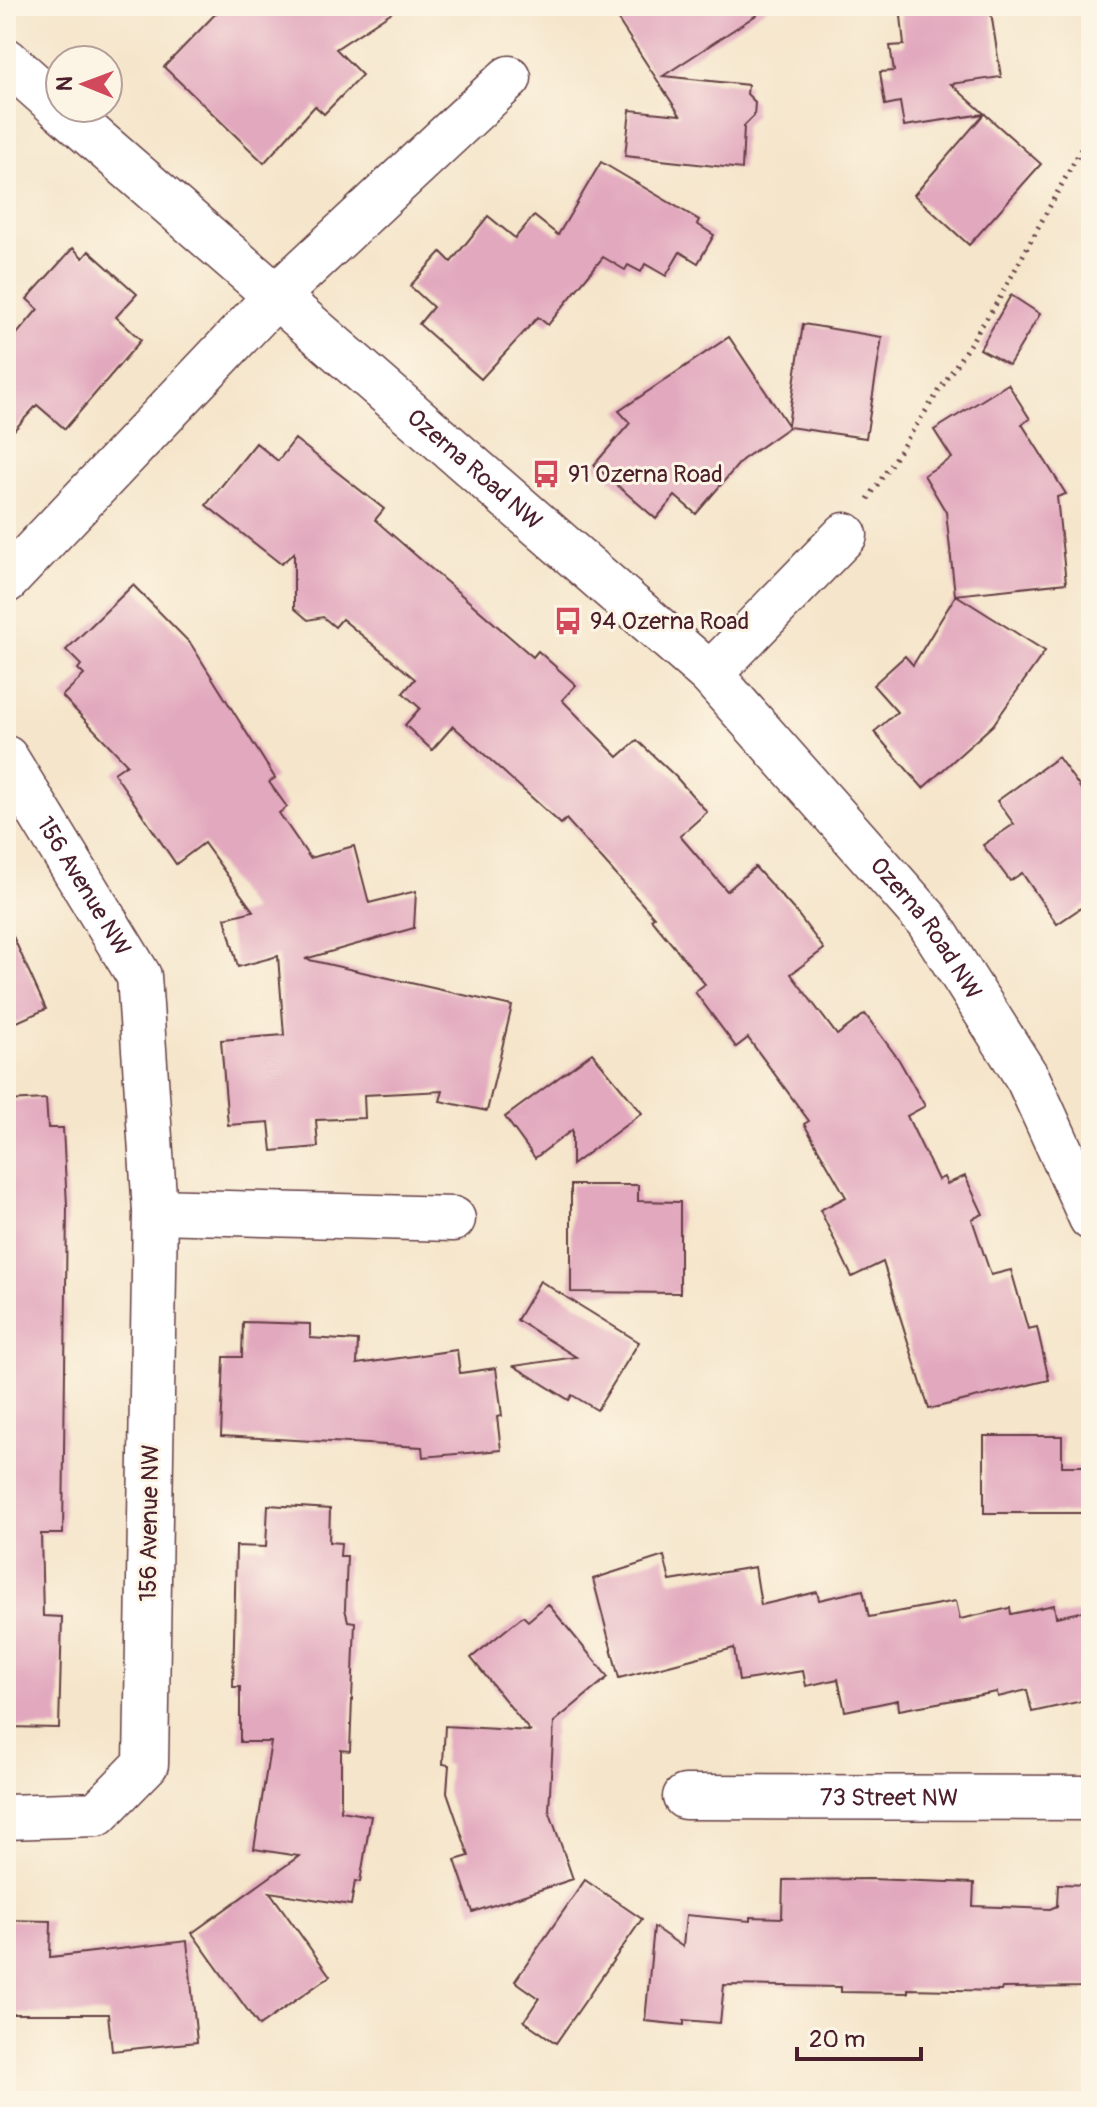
<svg xmlns="http://www.w3.org/2000/svg" width="1097" height="2107" font-family="Pangolin,sans-serif">
	<style>
		.building { fill: #e2a8be }
		.lines { fill: none; stroke-linecap: round; stroke-linejoin: round }
		.minor-casing { stroke: #643d43; stroke-width: 47 }
		.path { stroke: #643d43; stroke-width: 5; stroke-dasharray: 2 6; stroke-linecap: butt }
		.minor { stroke: #fff; stroke-width: 44 }
		.labels { text-anchor: middle; stroke-width: 6; stroke-linejoin: round; paint-order: stroke }
		.street-label { font-size: 24px; fill: #4a1f2b; stroke: #fcf5e5 }
		.poi-label { font-size: 24px; fill: #4a1f2b; stroke: #fcf5e5; text-anchor: start }
	</style>
	<rect width="100%" height="100%" fill="#fcf5e5"/>
	<filter id="ink" filterUnits="userSpaceOnUse"><feTurbulence type="fractalNoise" baseFrequency=".0125" numOctaves="2"/><feDisplacementMap in="SourceGraphic" scale="16" xChannelSelector="R" yChannelSelector="G"/><feConvolveMatrix kernelMatrix="1 2 1 2 8 2 1 2 1" color-interpolation-filters="sRGB"/></filter>
	<filter id="wash" filterUnits="userSpaceOnUse"><feTurbulence type="fractalNoise" baseFrequency=".006" numOctaves="4" result="noise"/><feDisplacementMap in="SourceGraphic" scale="32" xChannelSelector="R" yChannelSelector="G"/><feGaussianBlur stdDeviation="1.8" result="paint"/><feColorMatrix in="noise" values="0 0 0 0 0 0 0 0 0 0 0 0 0 0 0 0 0 1.4 0 .05"/><feComposite in="paint" operator="in"/></filter>
	<g filter="url(#wash)">
		<rect width="100%" height="100%" fill="#f5e5ca"/>
		<g id="blocks">
			<g class="building">
				<polygon points="223,6 401,6 336,49 362,75 324,114 315,106 264,163 164,67"/>
				<polygon points="609,6 770,6 663,76 748,85 747,94 755,102 754,116 744,126 742,169 625,156 630,110 680,115"/>
				<polygon points="900,6 990,6 1001,77 951,84 1041,164 969,245 914,195 984,114 904,126 900,102 885,105 880,72 894,71 890,46 904,45"/>
				<polygon points="601,162 699,220 697,224 714,235 698,263 680,252 666,276 645,264 641,272 628,265 625,270 603,257 548,325 538,317 481,379 419,324 433,307 410,286 441,252 451,262 488,216 515,238 534,216 558,235"/>
				<polygon points="73,248 83,258 89,251 137,294 116,317 141,340 65,429 37,405 6,439 6,347 38,309 27,299"/>
				<polygon points="1011,295 1040,314 1009,365 980,349"/>
				<polygon points="803,324 882,337 866,438 789,427 742,460 696,514 675,496 656,519 594,465 630,423 619,411 729,337 788,425"/>
				<polygon points="1008,384 1030,419 1022,424 1066,494 1057,497 1066,583 955,595 946,512 924,475 952,458 934,430"/>
				<polygon points="295,439 384,509 375,520 533,657 538,651 576,685 562,700 618,757 637,740 676,777 707,812 680,836 727,891 755,867 796,912 824,949 791,974 837,1035 865,1014 899,1060 925,1106 907,1116 938,1180 944,1177 947,1184 965,1176 983,1214 972,1219 991,1275 1011,1270 1028,1329 1037,1327 1049,1380 929,1409 883,1262 852,1277 820,1210 846,1197 804,1124 809,1121 748,1038 736,1047 695,992 705,984 651,919 654,917 566,819 561,824 453,726 432,750 405,725 420,708 403,693 415,679 342,619 335,627 323,617 308,620 294,608 294,553 281,564 206,505 256,443 278,461"/>
				<polygon points="133,585 191,644 275,778 269,782 287,807 279,813 310,858 354,846 369,903 416,891 414,928 305,959 512,1006 487,1111 440,1101 443,1091 364,1095 365,1118 316,1120 318,1147 272,1151 269,1122 228,1125 221,1040 284,1035 278,956 238,967 225,918 253,911 204,843 176,864 114,773 127,764 62,696 84,675 78,669 81,665 66,650"/>
				<polygon points="956,595 1045,651 993,725 923,788 874,732 897,712 873,685 905,656 913,665"/>
				<polygon points="1058,757 1091,803 1091,901 1057,924 1022,873 1010,881 983,845 1014,824 997,801"/>
				<polygon points="6,921 46,1009 6,1027"/>
				<polygon points="592,1053 642,1113 572,1165 572,1130 535,1158 505,1117"/>
				<polygon points="46,1099 48,1128 63,1128 67,1206 63,1534 41,1534 43,1616 62,1617 59,1728 6,1727 6,1101"/>
				<polygon points="571,1185 638,1185 638,1201 680,1202 680,1293 571,1292"/>
				<polygon points="540,1281 639,1342 597,1410 572,1395 569,1400 514,1366 576,1357 517,1320"/>
				<polygon points="243,1322 310,1324 310,1338 358,1341 357,1364 457,1350 460,1373 496,1368 502,1416 497,1417 501,1450 423,1457 422,1447 221,1436 224,1357 242,1357"/>
				<polygon points="984,1436 1062,1436 1062,1466 1091,1466 1091,1513 984,1513"/>
				<polygon points="268,1505 330,1509 329,1542 341,1543 340,1556 347,1556 345,1609 348,1621 355,1622 350,1751 341,1750 341,1811 371,1816 360,1882 355,1881 351,1905 270,1892 330,1976 259,2026 192,1933 299,1856 254,1849 271,1742 240,1742 240,1687 233,1687 236,1546 266,1547"/>
				<polygon points="664,1556 670,1581 755,1567 761,1605 817,1592 819,1600 863,1590 869,1617 956,1601 960,1619 1010,1608 1011,1614 1054,1605 1056,1617 1091,1610 1091,1699 1032,1712 1027,1690 998,1697 997,1692 899,1710 898,1700 845,1711 838,1679 806,1686 803,1671 739,1681 734,1648 619,1678 593,1579"/>
				<polygon points="548,1604 608,1677 554,1722 549,1810 573,1879 473,1912 455,1860 469,1856 447,1792 449,1765 443,1764 445,1726 530,1731 471,1658 523,1616 528,1621"/>
				<polygon points="870,1879 974,1883 973,1906 1050,1909 1057,1906 1058,1884 1091,1885 1091,1987 1002,1988 1001,1991 908,1989 908,1993 841,1992 841,1987 724,1985 720,2023 684,2020 684,2025 645,2021 654,1927 683,1947 686,1915 750,1921 750,1917 782,1918 783,1880"/>
				<polygon points="585,1880 642,1919 556,2043 524,2021 539,1998 515,1981"/>
				<polygon points="6,1920 51,1921 50,1957 187,1941 197,2042 112,2051 108,2014 6,2014"/>
			</g>
		</g>
	</g>
	<g filter="url(#ink)">
		<use href="#blocks" fill-opacity="0" stroke="#643d43" stroke-width="2"/>
		<g class="lines">
			<defs>
				<g id="minor">
					<polyline points="6,60 60,108"/>
					<path id="s1" d="M60,108l650,566 218,247 100,158 63,139"/>
					<polyline points="6,581 275,297 509,78"/>
					<polyline points="710,674 845,535"/>
					<path id="s2" d="M6,758l133,218 16,235 -9,553 -49,50 -91,3"/>
					<polyline points="155,1211 453,1219"/>
					<path id="s3" d="M685,1797l406,1"/>
				</g>
			</defs>
			<use href="#minor" class="minor-casing"/>
			<polyline class="path" points="868,499 998,301 1091,131"/>
			<use href="#minor" class="minor"/>
		</g>
	</g>
	<defs>
		<symbol id="bus-bare" viewBox="-9 -9 18 18"><path d="M-5-6H5V4H4V6H2V4H-2V6H-4V4H-5ZM-3.5-4V0h7V-4ZM-3.5 1.2v1.5H-2V1.2ZM2 1.2v1.5H3.5V1.2Z" fill="#d1495b" stroke="#fcf5e5" stroke-width="2.5" paint-order="stroke"/></symbol>
	</defs>
	<g fill-rule="evenodd">
		<use href="#bus-bare" x="526" y="454" width="40" height="40"/>
		<use href="#bus-bare" x="548" y="601" width="40" height="40"/>
	</g>
	<g class="labels">
		<g class="street-label">
			<text dy="8" stroke="none"><textPath href="#s1" startOffset="550">Ozerna Road NW</textPath></text>
			<text dy="8" stroke="none"><textPath href="#s2" startOffset="150">156 Avenue NW</textPath></text>
			<text dy="8" stroke="none"><textPath href="#s1" startOffset="1196">Ozerna Road NW</textPath></text>
			<text transform="translate(149 1523) rotate(-89)" y="8">156 Avenue NW</text>
			<text dy="8" stroke="none"><textPath href="#s3" startOffset="204">73 Street NW</textPath></text>
		</g>
		<g class="poi-label">
			<text x="568" y="482">91 Ozerna Road</text>
			<text x="590" y="629">94 Ozerna Road</text>
		</g>
	</g>
	<rect width="1097" height="2107" fill="none" stroke="#fcf5e5" stroke-width="32"/>
	<g transform="translate(84 84) rotate(271)"><circle r="38" fill="#fcf5e5" stroke="#b59f9b" stroke-width="2"/>
	<path d="M0-6L14 30L0 20L-14 30Z" fill="#d1495b"/>
	<text y="-12" font-size="22" font-weight="bold" text-anchor="middle" fill="#4a1f2b">N</text>
	</g>
	<path d="M797 2047v12h124v-12" fill="none" stroke="#4a1f2b" stroke-width="4"/>
	<text x="809" y="2047" font-size="24" fill="#4a1f2b" stroke="#fcf5e5" stroke-width="6" paint-order="stroke">20 m</text>
</svg>
